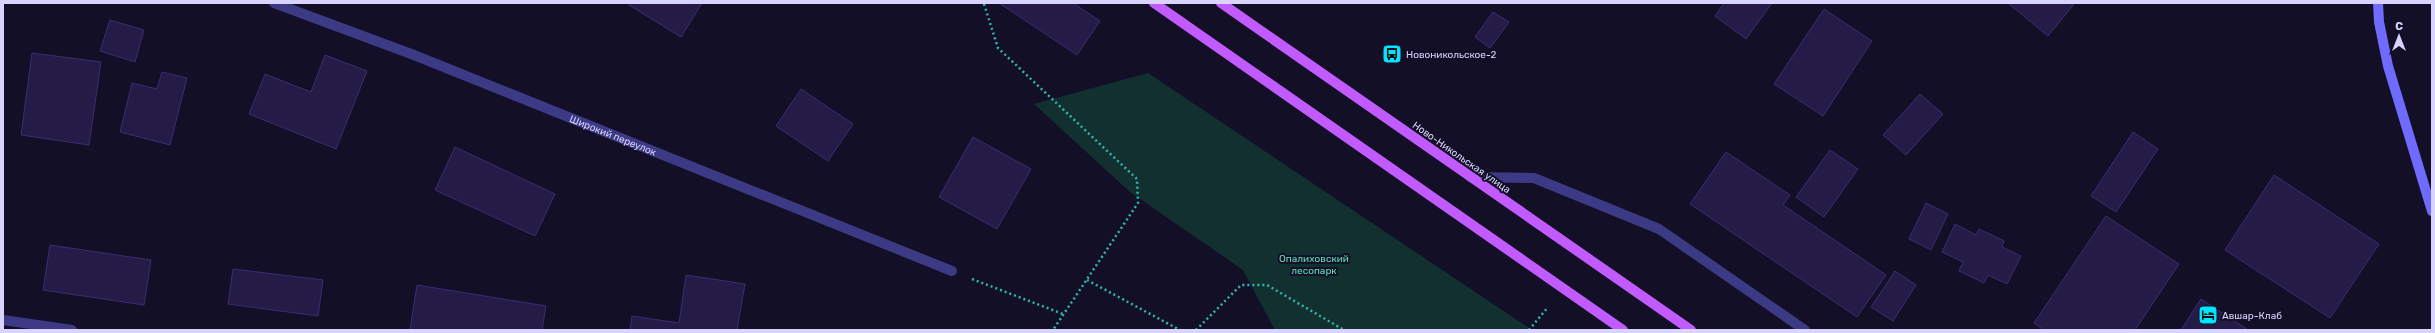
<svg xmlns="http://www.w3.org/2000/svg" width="2435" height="333" font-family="Rubik,sans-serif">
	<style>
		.green { fill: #12302f }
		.building { fill: #241b47; stroke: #3b2d73 }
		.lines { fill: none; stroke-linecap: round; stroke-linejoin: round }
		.path { stroke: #2fb8b0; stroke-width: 2.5; stroke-dasharray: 2 3; stroke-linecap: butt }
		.lane { stroke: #3d3a85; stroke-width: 10 }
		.street { stroke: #3d3a85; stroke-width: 10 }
		.secondary { stroke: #6f6bff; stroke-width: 10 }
		.primary { stroke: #c25bff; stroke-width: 10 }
		.labels { text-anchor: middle; stroke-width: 4; stroke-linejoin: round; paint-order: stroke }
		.poi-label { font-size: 10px; fill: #d9d4ff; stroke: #130f26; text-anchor: start }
		.street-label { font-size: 10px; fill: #d9d4ff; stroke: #130f26 }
		.park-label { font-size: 10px; fill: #5fe0c0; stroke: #130f26 }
	</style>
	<rect width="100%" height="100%" fill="#130f26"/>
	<polygon class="green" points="1148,73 1532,330 1275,330 1243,270 1130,192 1034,104"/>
	<g class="building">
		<polygon points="630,3 702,3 681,37 629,5"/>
		<polygon points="999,3 1073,3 1100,21 1077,55"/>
		<polygon points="1724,3 1772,3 1746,39 1715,16"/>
		<polygon points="2010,3 2075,3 2048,36 2009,4"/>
		<polygon points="1824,9 1872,41 1823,116 1774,84"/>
		<polygon points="1493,12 1509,22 1490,48 1475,37"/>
		<polygon points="110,20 144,30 135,62 100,51"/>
		<polygon points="32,53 101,62 89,145 21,135"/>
		<polygon points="325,55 367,71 336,149 249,114 265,74 311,92"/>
		<polygon points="162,72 187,78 170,145 120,132 132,83 157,89"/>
		<polygon points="801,89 853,124 828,161 776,126"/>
		<polygon points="1920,94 1943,114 1906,155 1883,135"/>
		<polygon points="2133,132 2158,149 2116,212 2091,196"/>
		<polygon points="973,137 1031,169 997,229 939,197"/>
		<polygon points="455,147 555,194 535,236 435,190"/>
		<polygon points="1830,150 1858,169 1824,217 1796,197"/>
		<polygon points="1726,152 1790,195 1783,205 1886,275 1857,317 1690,204"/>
		<polygon points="2274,175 2379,244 2330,318 2225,250"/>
		<polygon points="1926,203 1948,214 1931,250 1909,239"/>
		<polygon points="2106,216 2179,264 2135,330 2044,330 2034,323"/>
		<polygon points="1955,224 1976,235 1979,229 2004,241 2002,247 2021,256 2007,284 1988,275 1984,283 1959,271 1963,262 1942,252"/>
		<polygon points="50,245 151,260 144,305 43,290"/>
		<polygon points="233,269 323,280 318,316 228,304"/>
		<polygon points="1895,271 1916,285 1893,321 1871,307"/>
		<polygon points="686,275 745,284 737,330 630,330 632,316 679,323"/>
		<polygon points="417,285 546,306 542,330 410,330"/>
		<polygon points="2201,299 2248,330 2181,330"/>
	</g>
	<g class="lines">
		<g class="path">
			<polyline points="984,4 998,48 1137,179 1138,203 1053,330"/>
			<polyline points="972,279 1063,314"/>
			<polyline points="1087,280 1180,330"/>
			<polyline points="1196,330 1241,285 1267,285 1344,330"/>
			<polyline points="1529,330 1548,307"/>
		</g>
		<polyline class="lane" points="1470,177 1534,178 1659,229 1805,330"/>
		<g class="street">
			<path id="s1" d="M274,3l140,52 538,216"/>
			<polyline points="3,320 72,330"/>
		</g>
		<polyline class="secondary" points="2378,3 2379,22 2388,66 2432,211"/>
		<g class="primary">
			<polyline points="1154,3 1623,330"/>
			<polyline points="1221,3 1691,330"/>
		</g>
	</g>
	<defs>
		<symbol id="bus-square" viewBox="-11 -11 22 22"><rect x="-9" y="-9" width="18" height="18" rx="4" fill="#00e5ff" stroke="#130f26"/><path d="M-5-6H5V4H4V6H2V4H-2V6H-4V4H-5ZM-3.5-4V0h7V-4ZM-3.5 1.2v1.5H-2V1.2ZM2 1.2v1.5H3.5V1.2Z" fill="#111"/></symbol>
		<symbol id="hotel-square" viewBox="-11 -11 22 22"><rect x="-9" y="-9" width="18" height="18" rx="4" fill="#00e5ff" stroke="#130f26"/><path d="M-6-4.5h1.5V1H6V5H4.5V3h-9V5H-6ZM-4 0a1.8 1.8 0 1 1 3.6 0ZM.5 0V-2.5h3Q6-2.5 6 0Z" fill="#111"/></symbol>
	</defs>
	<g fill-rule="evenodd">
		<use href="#bus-square" x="1381" y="43" width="22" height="22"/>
		<use href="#hotel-square" x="2197" y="304" width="22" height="22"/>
	</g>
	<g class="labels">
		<g class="poi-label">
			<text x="1406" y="58">Новоникольское-2</text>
			<text x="2222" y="319">Авшар-Клаб</text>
		</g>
		<g class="street-label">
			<text dy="4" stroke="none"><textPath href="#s1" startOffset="364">Широкий переулок</textPath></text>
			<text transform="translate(1462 157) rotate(35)" y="4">Ново-Никольская улица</text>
		</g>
		<g class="park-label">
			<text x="1314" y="262">Опалиховский<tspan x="1314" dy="12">лесопарк</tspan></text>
		</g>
	</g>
	<rect width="2435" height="333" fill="none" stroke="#d9d4ff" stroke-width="8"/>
	<g transform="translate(2399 36)" stroke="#130f26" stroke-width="3" paint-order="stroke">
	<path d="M0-3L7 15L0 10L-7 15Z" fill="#d9d4ff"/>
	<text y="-6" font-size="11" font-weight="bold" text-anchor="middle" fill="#d9d4ff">С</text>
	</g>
</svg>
